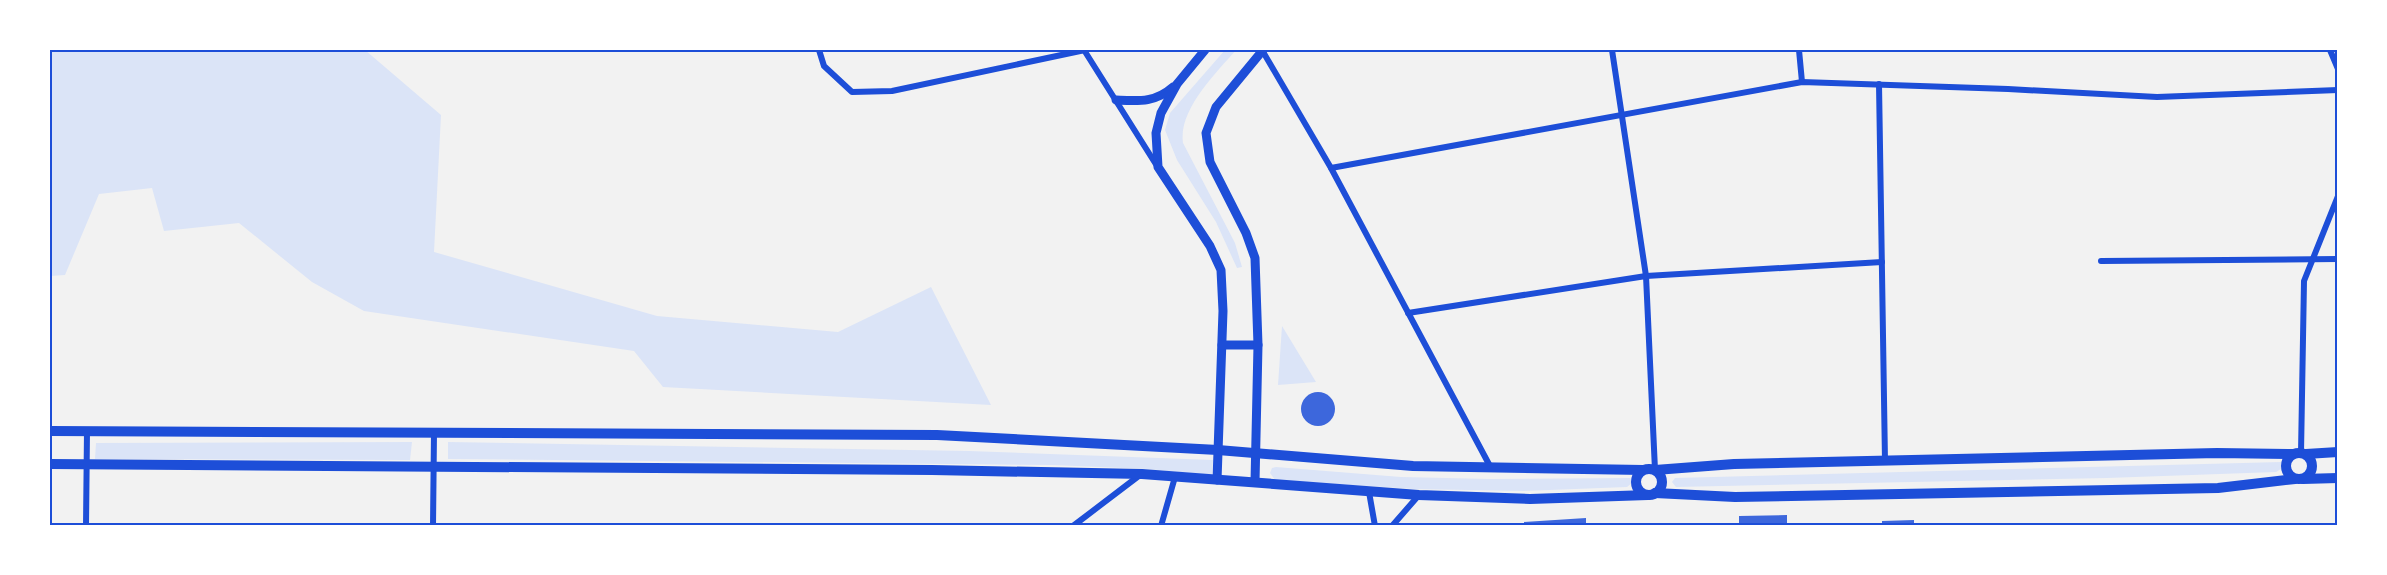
<svg xmlns="http://www.w3.org/2000/svg" width="2387" height="575" font-family="'DM Sans',sans-serif">
	<style>
		.green { fill: #dbe4f7 }
		.building { fill: #3d67dc }
		.lines { fill: none; stroke-linecap: round; stroke-linejoin: round }
		.minor { stroke: #1d4ed8; stroke-width: 6 }
		.tertiary { stroke: #1d4ed8; stroke-width: 9 }
		.secondary { stroke: #1d4ed8; stroke-width: 10 }
		.neatline { fill: none; stroke: #1d4ed8; stroke-width: 2 }
	</style>
	<rect width="100%" height="100%" fill="#f2f2f2"/>
	<g class="green">
		<polygon points="50,50 365,50 441,115 434,252 657,316 838,332 931,287 991,405 663,387 634,351 364,311 312,282 239,223 164,231 152,188 99,194 65,275 50,276"/>
		<path d="M1225,50h11c-20,23 -58,60 -53,93l52,100 7,24 -5,1 -21,-46 -39,-62 -12,-30 5,-17z"/>
		<polygon points="1282,326 1316,382 1278,385"/>
		<polygon points="412,442 410,460 95,459 96,443"/>
		<polygon points="448,442 969,451 1213,460 1212,475 1147,469 1052,465 448,459"/>
		<polygon points="2281,462 2281,469 2276,472 2107,478 1676,487 1672,482 1675,478"/>
		<polygon points="1276,467 1401,477 1491,479 1630,478 1633,482 1627,487 1524,491 1413,489 1275,480 1270,473 1272,468"/>
	</g>
	<g class="building">
		<circle cx="1318" cy="409" r="17"/>
		<polygon points="1787,515 1787,526 1739,526 1739,516"/>
		<polygon points="1586,518 1586,526 1524,526 1524,522"/>
		<polygon points="1914,520 1914,526 1882,526 1882,521"/>
	</g>
	<g class="lines">
		<g class="minor">
			<polyline points="819,50 824,66 852,92 892,91 1085,50"/>
			<polyline points="1084,50 1157,166"/>
			<polyline points="1262,50 1331,168 1491,468"/>
			<polyline points="1612,50 1646,276 1655,470"/>
			<polyline points="1799,50 1802,82"/>
			<polyline points="2330,50 2338,69"/>
			<polyline points="1879,84 1885,461"/>
			<polyline points="1331,168 1802,82 2008,89 2157,97 2338,90"/>
			<polyline points="2101,261 2338,259"/>
			<polyline points="1408,313 1646,276 1882,262"/>
			<polyline points="2301,453 2304,281 2338,196"/>
			<polyline points="1369,492 1375,526"/>
			<polyline points="86,526 87,431"/>
			<polyline points="433,526 434,432"/>
			<polyline points="1073,526 1140,475"/>
			<polyline points="1161,526 1175,477"/>
			<polyline points="1392,526 1419,495"/>
		</g>
		<g class="tertiary">
			<polyline points="1205,50 1177,84 1161,113 1156,133 1158,167 1210,246 1221,270 1223,311 1217,480"/>
			<path d="M1116,100c22,1 39,3 57,-13"/>
			<polyline points="1222,345 1258,345"/>
			<polyline points="1255,482 1258,345 1255,258 1246,233 1210,162 1206,133 1216,107 1263,50"/>
		</g>
		<g class="secondary">
			<polyline points="50,431 937,435 1218,450 1413,466 1643,470"/>
			<circle cx="2299" cy="466" r="13"/>
			<polyline points="2306,454 2338,452"/>
			<polyline points="50,464 932,470 1142,474 1419,495 1530,499 1648,495"/>
			<circle cx="1649" cy="482" r="13"/>
			<polyline points="1655,470 1734,464 2217,453 2294,454"/>
			<polyline points="2303,479 2338,478"/>
			<polyline points="1655,493 1735,497 2218,488 2295,479"/>
		</g>
	</g>
	<rect width="2387" height="575" fill="none" stroke="#ffffff" stroke-width="102"/>
	<rect x="51" y="51" width="2285" height="473" class="neatline"/>
</svg>
